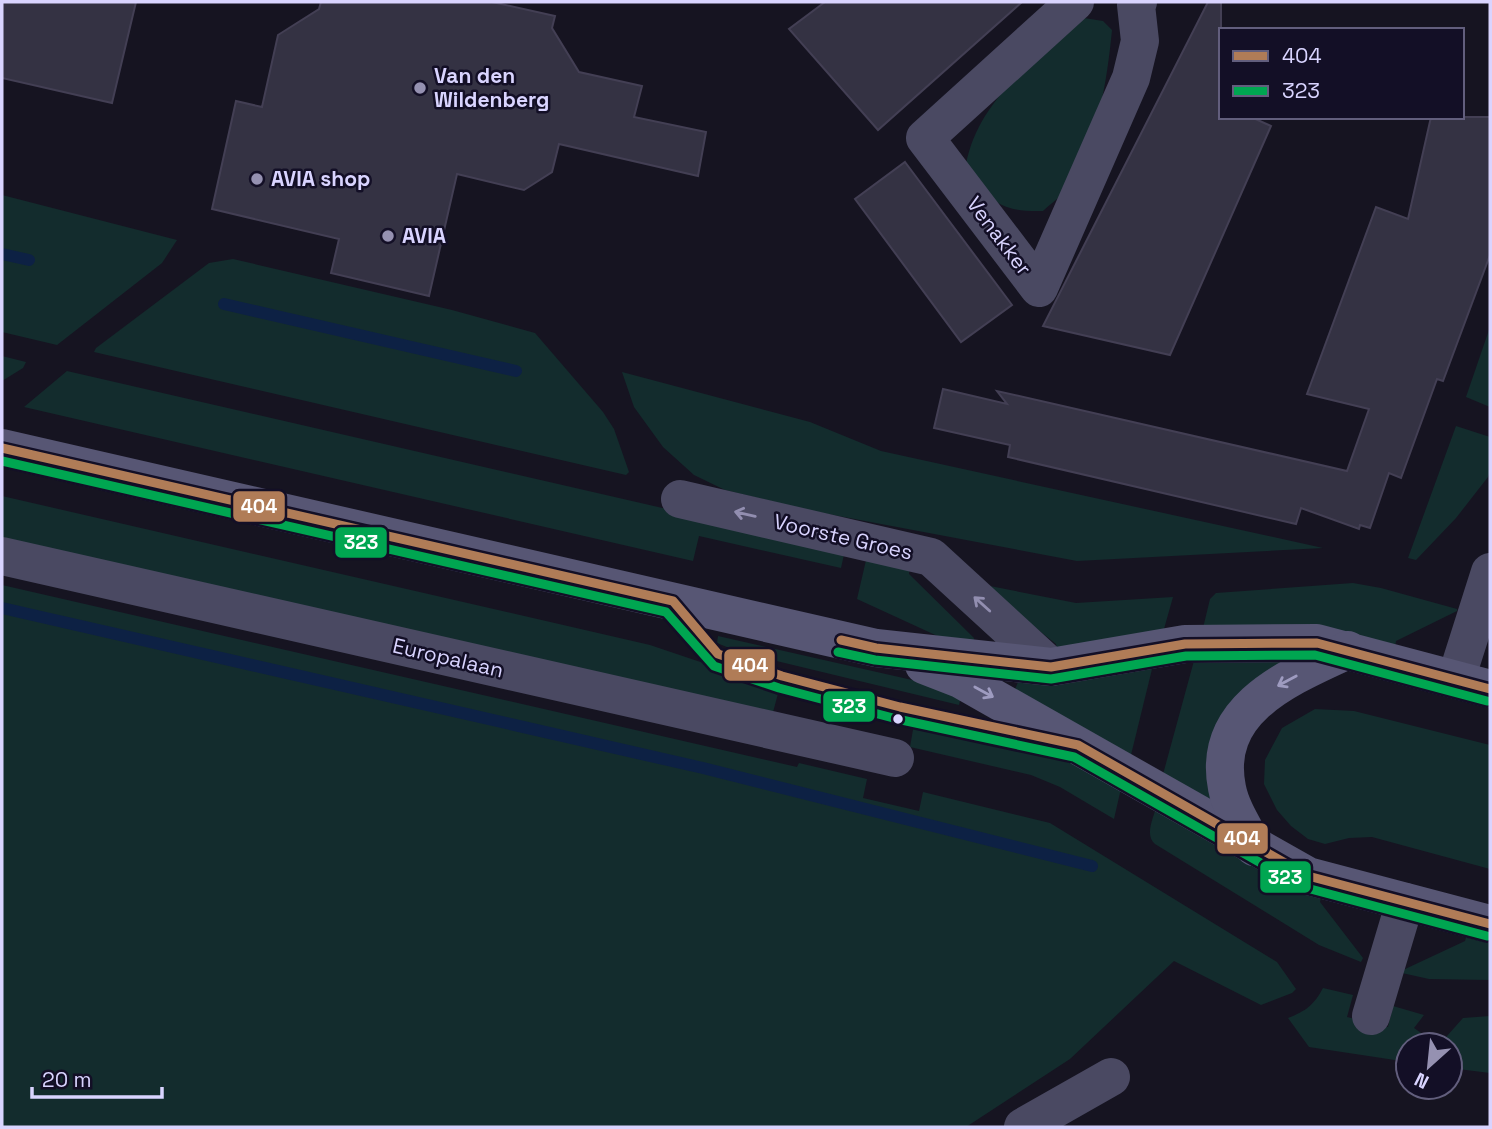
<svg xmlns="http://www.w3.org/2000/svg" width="1492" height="1129" font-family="'Space Grotesk',sans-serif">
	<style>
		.green { fill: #132c2d }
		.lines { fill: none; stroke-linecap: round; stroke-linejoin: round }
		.stream { stroke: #0d2144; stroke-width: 12 }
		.building { fill: #343243; stroke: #433f54; stroke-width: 2 }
		.minor { stroke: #4a4962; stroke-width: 38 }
		.tertiary { stroke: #4a4962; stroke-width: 38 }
		.secondary { stroke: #575674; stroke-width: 38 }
		.bus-1-casing { stroke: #130f26; stroke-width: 14 }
		.bus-2-casing { stroke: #130f26; stroke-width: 14 }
		.bus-1 { stroke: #b07c57; stroke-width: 9 }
		.bus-2 { stroke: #00a651; stroke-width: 9 }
		.oneway { stroke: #928eb0 }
		.oneway2 { stroke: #9e9bc0 }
		.poi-dot { fill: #9591b1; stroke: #130f26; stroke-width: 2.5 }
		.bus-dot { fill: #d9d4ff; stroke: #130f26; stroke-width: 2.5 }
		.labels { text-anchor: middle; stroke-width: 5; stroke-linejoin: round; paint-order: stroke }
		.poi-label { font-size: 21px; font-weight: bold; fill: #d9d4ff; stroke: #130f26; text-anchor: start }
		.street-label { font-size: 21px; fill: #d9d4ff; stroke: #130f26 }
		.line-badge { stroke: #130f26; stroke-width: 2.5 }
		.badge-label { font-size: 19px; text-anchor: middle; font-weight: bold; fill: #fff }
	</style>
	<rect width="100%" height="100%" fill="#161421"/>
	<g class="green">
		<path d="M1084,18l19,3 9,9c-5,51 -14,110 -42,155 -6,10 -19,18 -27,26 -48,1 -51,-11 -77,-47 13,-66 70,-104 118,-146z"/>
		<polygon points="2,195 177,240 162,263 57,345 2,332"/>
		<polygon points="233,259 452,310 535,333 603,412 614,429 629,472 626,475 94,352 96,348 209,263"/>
		<polygon points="1490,327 1490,407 1466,397"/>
		<polygon points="2,356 26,362 23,368 2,381"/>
		<polygon points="67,371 845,550 841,568 699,536 693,561 24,407"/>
		<polygon points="622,372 810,422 881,451 1323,548 1077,561 812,511 725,490 694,475 663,447 634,407"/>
		<polygon points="1456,426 1490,437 1490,471 1488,477 1456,518 1416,560 1408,558"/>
		<polygon points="2,496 650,645 739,675 780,686 772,716 2,541"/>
		<polygon points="867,556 910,566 909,574 974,638 973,645 944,639 857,599"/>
		<polygon points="1353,583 1381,588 1457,609 1457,611 1396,641 1395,647 1203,628 1210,599 1216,593"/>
		<polygon points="2,585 797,767 799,763 867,779 863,798 919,811 923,792 1050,823 1277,962 1296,989 1292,993 1261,1005 1174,961 1070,1059 966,1127 2,1127"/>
		<polygon points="990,586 1076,603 1173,597 1162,636 1057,652 1056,644 989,591"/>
		<polygon points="718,636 921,682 961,696 959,705 739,652 717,643"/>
		<polygon points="1195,657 1284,658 1212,804 1162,778"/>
		<polygon points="1153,665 1130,759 1014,692 1020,677"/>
		<polygon points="1315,709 1354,711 1490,745 1490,869 1372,837 1349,838 1325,844 1308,839 1291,826 1277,810 1264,784 1265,760 1282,728"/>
		<polygon points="915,718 1063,754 1122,784 1114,819 1060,787 1031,775 910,747"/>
		<path d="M1157,804l165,90 -2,8 43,56 -2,4 -42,-17 -164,-101c-11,-9 -1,-27 2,-40z"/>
		<polygon points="1467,934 1490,939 1490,980 1429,979 1402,973 1403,970 1465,941"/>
		<path d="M1323,988l30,7 -6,22 41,10 5,-21 31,9 -10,13 24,17h-30v17l-99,-15 -21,-29c18,-7 26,-13 35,-30z"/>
		<polygon points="1490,1016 1490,1073 1450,1068 1450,1045 1439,1045 1463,1018"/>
	</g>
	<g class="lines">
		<g class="stream">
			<polyline points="2,254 29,260"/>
			<polyline points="224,304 516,371"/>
			<polyline points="2,608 703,768 1092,866"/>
		</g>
	</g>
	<g class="building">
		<polygon points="2,2 136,2 112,103 2,78"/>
		<polygon points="321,2 492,2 555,16 552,28 579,72 642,86 634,117 706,132 698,176 559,144 552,172 524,190 457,174 429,296 331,273 339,239 212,209 236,101 262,107 278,35 319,9"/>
		<polygon points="825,2 1022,2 878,130 789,29"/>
		<polygon points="1208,2 1221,2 1221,117 1251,117 1271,126 1170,355 1043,326"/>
		<polygon points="1431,117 1490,117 1490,255 1443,381 1437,379 1401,478 1389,473 1370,528 1360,525 1359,529 1301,508 1296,524 1008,457 1010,445 934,428 943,389 1007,404 997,391 1347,471 1369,409 1307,394 1376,207 1408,219"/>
		<polygon points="905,162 1012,305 961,342 855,199"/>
	</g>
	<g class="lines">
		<g class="minor">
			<polyline points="1075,2 925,138 1039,288 1131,78 1140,41 1136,5 1138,2"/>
			<polyline points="680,499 931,557 1051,667"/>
			<polyline points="2,556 895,758"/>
			<polyline points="1371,1016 1405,902"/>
			<polyline points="1023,1127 1111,1077"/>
		</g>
		<polyline class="tertiary" points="1456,679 1490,572"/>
		<g class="secondary">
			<polyline points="2,448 876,648 1051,667 1185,644 1317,643 1490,689"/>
			<polyline points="924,665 960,679 1308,876 1490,924"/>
			<path d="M1254,847c-10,-19 -23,-38 -27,-59 -16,-80 63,-111 121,-138"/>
		</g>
		<defs>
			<g id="bus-1">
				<polyline points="2,448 673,601 718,654 782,676 900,707 1078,745 1308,876 1490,924"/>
				<polyline points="841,640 876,648 1051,667 1185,644 1317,643 1490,689"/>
			</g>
			<g id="bus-2">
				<polyline points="2,461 666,612 714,666 779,688 897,719 1074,757 1303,887 1487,936"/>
				<polyline points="838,652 875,660 1051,679 1186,656 1315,655 1487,701"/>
			</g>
		</defs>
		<use href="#bus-1" class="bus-1-casing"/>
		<use href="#bus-2" class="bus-2-casing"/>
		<use href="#bus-1" class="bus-1"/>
		<use href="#bus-2" class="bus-2"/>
	</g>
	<defs><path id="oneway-shaft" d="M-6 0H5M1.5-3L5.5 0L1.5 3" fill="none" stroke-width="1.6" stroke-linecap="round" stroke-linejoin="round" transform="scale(1.75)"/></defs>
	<g class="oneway">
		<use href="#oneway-shaft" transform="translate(745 514) rotate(-167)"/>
		<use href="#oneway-shaft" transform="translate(982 604) rotate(-138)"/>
	</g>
	<g class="oneway2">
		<use href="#oneway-shaft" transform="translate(1287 681) rotate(152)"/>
		<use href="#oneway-shaft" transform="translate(984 692) rotate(29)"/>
	</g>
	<g class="poi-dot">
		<circle cx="420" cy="88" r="7"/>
		<circle cx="257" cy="179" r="7"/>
		<circle cx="388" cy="236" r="7"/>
	</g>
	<circle class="bus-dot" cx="898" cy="719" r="6"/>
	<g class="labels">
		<g class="poi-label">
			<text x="434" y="83">Van den<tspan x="434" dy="24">Wildenberg</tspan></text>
			<text x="271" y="186">AVIA shop</text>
			<text x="402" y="243">AVIA</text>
		</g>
		<g class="street-label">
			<text transform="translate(999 236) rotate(53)" y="7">Venakker</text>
			<text transform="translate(843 537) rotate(13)" y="7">Voorste Groes</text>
			<text transform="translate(448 658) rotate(13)" y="7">Europalaan</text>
		</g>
	</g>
	<g class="line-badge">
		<rect x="232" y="490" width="54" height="33" rx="7" fill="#b07c57"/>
		<rect x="334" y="526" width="54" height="33" rx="7" fill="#00a651"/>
		<rect x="723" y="648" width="53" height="34" rx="7" fill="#b07c57"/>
		<rect x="822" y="690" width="54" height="33" rx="7" fill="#00a651"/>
		<rect x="1216" y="822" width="53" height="33" rx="7" fill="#b07c57"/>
		<rect x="1259" y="860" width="53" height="34" rx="7" fill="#00a651"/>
	</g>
	<g class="badge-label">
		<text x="259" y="513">404</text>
		<text x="361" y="549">323</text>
		<text x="750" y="672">404</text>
		<text x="849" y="713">323</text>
		<text x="1242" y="845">404</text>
		<text x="1285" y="884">323</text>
	</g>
	<rect width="1492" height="1129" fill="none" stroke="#d9d4ff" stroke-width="7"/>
	<rect x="1219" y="28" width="245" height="91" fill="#130f26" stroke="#625e7d" stroke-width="2"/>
	<rect x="1233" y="51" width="35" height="10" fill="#b07c57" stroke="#625e7d" stroke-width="2"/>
	<text x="1282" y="63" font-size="21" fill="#d9d4ff">404</text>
	<rect x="1233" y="86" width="35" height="10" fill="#00a651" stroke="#625e7d" stroke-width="2"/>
	<text x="1282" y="98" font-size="21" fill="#d9d4ff">323</text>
	<g transform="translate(1429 1066) rotate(207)"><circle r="33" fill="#130f26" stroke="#625e7d" stroke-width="2"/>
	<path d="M0-5L12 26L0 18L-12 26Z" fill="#9591b1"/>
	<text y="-10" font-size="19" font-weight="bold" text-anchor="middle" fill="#d9d4ff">N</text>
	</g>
	<path d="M32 1087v10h130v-10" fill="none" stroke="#d9d4ff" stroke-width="3.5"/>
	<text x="42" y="1087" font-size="21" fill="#d9d4ff" stroke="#130f26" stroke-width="5" paint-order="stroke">20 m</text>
</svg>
